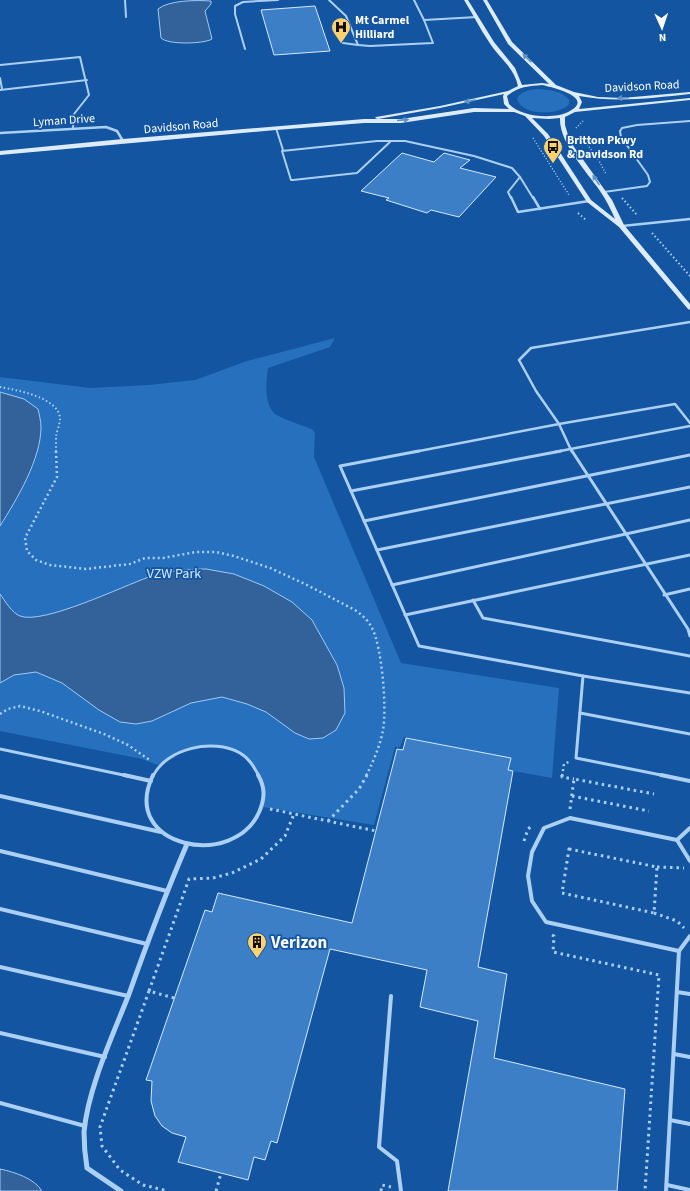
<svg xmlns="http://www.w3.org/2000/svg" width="690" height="1191" font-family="'Source Sans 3',sans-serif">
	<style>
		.green { fill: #2670be }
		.water { fill: #326299; stroke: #9ecbf7 }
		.building { fill: #3c7fc7; stroke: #d5e9fe }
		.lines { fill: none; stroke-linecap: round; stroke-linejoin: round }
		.path-far3 { stroke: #accff4; stroke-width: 1.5; stroke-dasharray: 1 2; stroke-linecap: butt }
		.path-far2 { stroke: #accff4; stroke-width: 2; stroke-dasharray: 1.5 2.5; stroke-linecap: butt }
		.path-far1 { stroke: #accff4; stroke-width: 2.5; stroke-dasharray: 2 3; stroke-linecap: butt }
		.path { stroke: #accff4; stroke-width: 3; stroke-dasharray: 2.5 4; stroke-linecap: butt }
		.service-far3 { stroke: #accff4; stroke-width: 2 }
		.service-far2 { stroke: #accff4; stroke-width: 2.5 }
		.service-far1 { stroke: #accff4; stroke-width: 3 }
		.service { stroke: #accff4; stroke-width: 4 }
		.minor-far1 { stroke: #accff4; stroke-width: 2.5 }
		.minor { stroke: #accff4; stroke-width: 5 }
		.secondary { fill: #dcecfd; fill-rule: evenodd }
		.oneway { fill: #6391c5 }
		.labels { text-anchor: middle; stroke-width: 3.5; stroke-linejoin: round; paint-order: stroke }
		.far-poi-label { font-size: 12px; font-weight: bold; fill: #fff; stroke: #1355a0; text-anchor: start }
		.far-street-label { font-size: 12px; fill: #fff; stroke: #1355a0 }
		.park-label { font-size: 14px; fill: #d5e9fe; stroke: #1355a0 }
		.near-poi-label { font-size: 17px; font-weight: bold; fill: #fff; stroke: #1355a0; text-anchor: start }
	</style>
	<rect width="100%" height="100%" fill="#1355a0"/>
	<g class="green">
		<path d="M537,89c12,1 25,1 32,11v4c-10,12 -47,12 -52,-5 4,-8 12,-9 20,-10z"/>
		<path d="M335,338l-5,9 -62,21c-2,14 -4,34 6,45 5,5 30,13 38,16l3,4 -1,24 87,206 158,25 -7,90 -44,-8 2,-12 -106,-21 -4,10h-5l-21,78 -112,-18 2,-19 -11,-25 -25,-15 -24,-2 -31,10 -13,10 -18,-7 -142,-28v-354l90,11 59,-3 46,-5 52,-19z"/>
	</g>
	<g class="water">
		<path d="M211,1v3l-6,7 7,28c-8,5 -44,6 -51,-1l-3,-29c11,-9 39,-9 53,-8z"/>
		<path d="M0,392l24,7 14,10c1,5 3,12 3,18 0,32 -24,72 -41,99z"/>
		<path d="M206,569l28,5 30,12 28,16 20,18 25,45 7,23 1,25 -9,17 -13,8 -14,1 -14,-6 -29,-21 -19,-8 -25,-7 -31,6 -39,18 -16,3 -16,-2 -21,-12 -37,-27 -26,-11 -22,3 -14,8v-89c5,7 12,19 20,22 23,9 103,-30 129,-39 19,-6 37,-8 57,-8z"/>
		<path d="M0,1169c14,3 34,9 42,22h-42z"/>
	</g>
	<g class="building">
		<polygon points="315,6 330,51 274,55 261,10"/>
		<polygon points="402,153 434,162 444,153 470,160 460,168 496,177 459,217 431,210 427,213 386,200 389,198 361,191"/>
		<polygon points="406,738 511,758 508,770 513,771 478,967 507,974 494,1058 625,1089 617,1191 448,1191 478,1021 420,1007 427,970 330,949 277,1143 271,1141 265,1160 254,1157 248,1180 178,1162 186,1137 172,1133 162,1126 155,1116 151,1101 152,1081 146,1080 205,910 212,912 218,893 352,923 397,749 403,750"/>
	</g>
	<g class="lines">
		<g class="path-far3">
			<polyline points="576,128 584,120"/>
			<polyline points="580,135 598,159 606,174"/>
			<polyline points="533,138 569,195"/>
		</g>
		<g class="path-far2">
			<polyline points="622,198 637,215"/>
			<polyline points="578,213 586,220"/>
			<polyline points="652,233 690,276"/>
			<path d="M0,387c16,3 58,10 60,31 0,6 -3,13 -4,18 0,5 0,11 0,16"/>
		</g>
		<g class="path-far1">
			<path d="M56,451l1,26 -32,61 2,13 9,9 14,5 36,4 44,-5 15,-6h18l33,-6h20l18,4 36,12 35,16 50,26c7,5 13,10 17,18 10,19 15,80 11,102 -3,16 -10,32 -17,46"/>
			<polyline points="0,714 8,709 20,706 40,711 104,734 128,745 151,761"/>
			<polyline points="562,776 564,764 569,762"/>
		</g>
		<g class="path">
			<polyline points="562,775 562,777 574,779"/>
			<polyline points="572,796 649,811"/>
			<polyline points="270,809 376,831"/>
			<polyline points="570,809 574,779 654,794"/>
			<polyline points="328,821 359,789 367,775"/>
			<polyline points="524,841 528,829 533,825"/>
			<polygon points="569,849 657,867 654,913 562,893"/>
			<polyline points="657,867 684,868"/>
			<polyline points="654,913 677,921 684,928"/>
			<polyline points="552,935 554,936 553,952 659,975 645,1191"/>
			<polyline points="149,991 100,1127 102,1146 120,1170 143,1185 168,1191"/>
			<polyline points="174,998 149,991 189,879 213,878 232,873 261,859 285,836 294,814"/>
			<polyline points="216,1191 221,1173"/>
			<polyline points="381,1191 382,1185 391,1187"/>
		</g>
		<g class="service-far3">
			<polyline points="125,0 126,17"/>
			<polyline points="329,0 346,16 358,45 370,46 433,43 424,20"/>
			<polyline points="414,0 424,20 477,17"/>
			<polyline points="337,30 340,26 350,25"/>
			<polyline points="339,39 343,43 358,45"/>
			<polyline points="245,49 235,14 235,6 243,2 278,0"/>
			<polyline points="0,65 80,57 89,95 74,114 73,128"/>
			<polyline points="0,78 2,89"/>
			<polyline points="0,90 87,80"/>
			<polyline points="276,128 283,150"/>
			<polygon points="377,141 391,141 357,173 293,180 291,180 282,151"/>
			<polyline points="391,141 405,141 474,156 512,168 520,177 508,192 511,198"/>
			<polyline points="520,177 533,198"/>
			<polyline points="604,192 647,186 650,182 648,175 621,137 620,131 622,128 637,125 690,121"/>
		</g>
		<g class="service-far2">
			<polyline points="511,197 518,212 589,201"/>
			<polyline points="533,197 540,209"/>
			<polyline points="622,226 690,219"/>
			<polyline points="414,452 559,424 536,391 519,360 531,348 690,322"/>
			<polyline points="555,452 690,426"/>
			<polyline points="572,452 559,424 675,404 690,423"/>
		</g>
		<g class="service-far1">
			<polyline points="419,451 340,466 419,646 583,676 576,758 666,776"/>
			<polyline points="572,451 688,629 690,636"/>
			<polyline points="351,491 561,451"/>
			<polyline points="364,521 690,455"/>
			<polyline points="377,550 690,487"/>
			<polyline points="392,585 690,520"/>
			<polyline points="664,595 690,589"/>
			<polyline points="473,600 483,618 690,656"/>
			<polyline points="405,615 690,555"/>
			<polyline points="583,676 690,693"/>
			<polyline points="580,713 690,734"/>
			<polyline points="0,749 128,776"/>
			<path d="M153,776c14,-28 60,-38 87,-23 9,5 14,14 19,23"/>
		</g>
		<g class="service">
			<polyline points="124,775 151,781"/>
			<path d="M153,775c-35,73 83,96 107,35 5,-13 5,-23 -2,-35"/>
			<polyline points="661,775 690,781"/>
			<polyline points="0,796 161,832"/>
			<polyline points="677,840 690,828"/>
			<polyline points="0,851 167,891"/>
			<polyline points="690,861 677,840 570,818 544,828 532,852 528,876 532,901 546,922 679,951 690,936"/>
			<polyline points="0,909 147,944"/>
			<polyline points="0,967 128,996"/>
			<polyline points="677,992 690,994"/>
			<polyline points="391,996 379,1147 397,1161 401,1191"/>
			<polyline points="0,1033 105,1057"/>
			<polyline points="674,1054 690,1057"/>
			<polyline points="0,1103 85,1126"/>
			<polyline points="670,1120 690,1124"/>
			<polyline points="667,1185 690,1190"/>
			<polyline points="666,1191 679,951"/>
		</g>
		<polyline class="minor-far1" points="0,133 106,127 117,131 123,141"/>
		<path class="minor" d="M121,1191l-34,-23c-2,-12 -3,-24 -3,-36 4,-44 29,-97 45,-138 18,-51 37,-101 58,-150"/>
		<path class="secondary" d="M464,0h4l26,42 21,26 7,17 20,-2 7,1 -41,-40 -25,-44h4l25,42 44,43 18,7 24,5 24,1 68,-6v2c-38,4 -73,9 -111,2l3,6 -3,7 111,-11v2l-115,12 -10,5v8l3,10 6,12 38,53 12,25 66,79v6l-2,-1 -69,-82 -32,-25 -43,-66 -19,-20 -11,-4h-40l-73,11h-37l-88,7 -276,25v-4l123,-12 241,-20h14l-3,-1 1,-1 64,-11 68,-15 10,-5c-4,-19 -19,-28 -29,-44 -9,-13 -16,-28 -25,-42zM542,85c9,2 53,12 28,26 -15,9 -50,6 -61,-7l-2,-8c10,-9 22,-10 35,-11zM504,94l-1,2 1,8 5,5 -35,-1 -73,11h-23l62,-11zM532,118l17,1 11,-1c-1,25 26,53 40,73 6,9 11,18 15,28l-24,-19 -43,-66z"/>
	</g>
	<defs><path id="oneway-solid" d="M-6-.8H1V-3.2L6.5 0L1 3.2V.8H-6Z"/></defs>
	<g class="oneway">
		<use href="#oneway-solid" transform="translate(527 58) rotate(-137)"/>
		<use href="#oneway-solid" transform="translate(623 98) rotate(177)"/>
		<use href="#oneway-solid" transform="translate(470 101) rotate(168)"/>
		<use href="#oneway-solid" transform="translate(403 120) rotate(-5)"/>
		<use href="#oneway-solid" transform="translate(596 180) rotate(-124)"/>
	</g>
	<defs>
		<symbol id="hospital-pin" viewBox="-11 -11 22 30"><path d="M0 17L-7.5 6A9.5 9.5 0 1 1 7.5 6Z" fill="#ffd16f" stroke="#1355a0"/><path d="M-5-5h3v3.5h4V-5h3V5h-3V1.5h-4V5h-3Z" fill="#111"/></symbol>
		<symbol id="bus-pin" viewBox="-11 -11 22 30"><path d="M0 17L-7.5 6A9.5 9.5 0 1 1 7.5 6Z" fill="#ffd16f" stroke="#1355a0"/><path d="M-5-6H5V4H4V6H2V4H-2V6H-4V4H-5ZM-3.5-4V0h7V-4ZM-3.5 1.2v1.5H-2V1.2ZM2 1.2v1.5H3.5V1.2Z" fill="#111"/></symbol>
		<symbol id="building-pin" viewBox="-11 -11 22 30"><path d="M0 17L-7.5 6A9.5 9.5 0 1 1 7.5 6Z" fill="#ffd16f" stroke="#1355a0"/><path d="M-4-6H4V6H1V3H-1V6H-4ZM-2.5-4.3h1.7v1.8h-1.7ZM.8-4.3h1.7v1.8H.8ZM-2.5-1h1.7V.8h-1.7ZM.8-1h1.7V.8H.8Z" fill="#111"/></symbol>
	</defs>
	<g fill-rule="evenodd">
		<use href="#hospital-pin" x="330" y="16" width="22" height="30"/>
		<use href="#bus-pin" x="542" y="136" width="22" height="30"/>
		<use href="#building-pin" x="246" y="931" width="22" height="30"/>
	</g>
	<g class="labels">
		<g class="far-poi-label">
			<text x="355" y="24">Mt Carmel<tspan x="355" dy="14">Hilliard</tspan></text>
			<text x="567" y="144">Britton Pkwy<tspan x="567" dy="14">&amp; Davidson Rd</tspan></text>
		</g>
		<g class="far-street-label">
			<text transform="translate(642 86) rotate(-3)" y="4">Davidson Road</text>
			<text transform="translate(64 120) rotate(-4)" y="4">Lyman Drive</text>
			<text transform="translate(181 126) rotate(-5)" y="4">Davidson Road</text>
		</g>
		<g class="park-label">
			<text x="174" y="578">VZW Park</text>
		</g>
		<g class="near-poi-label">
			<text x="271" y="948">Verizon</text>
		</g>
	</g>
	<g transform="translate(662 28) rotate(177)" stroke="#1355a0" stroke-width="3" paint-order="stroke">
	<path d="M0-3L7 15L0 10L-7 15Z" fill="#ffffff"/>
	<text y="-6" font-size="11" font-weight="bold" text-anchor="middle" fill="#ffffff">N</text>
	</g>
</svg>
